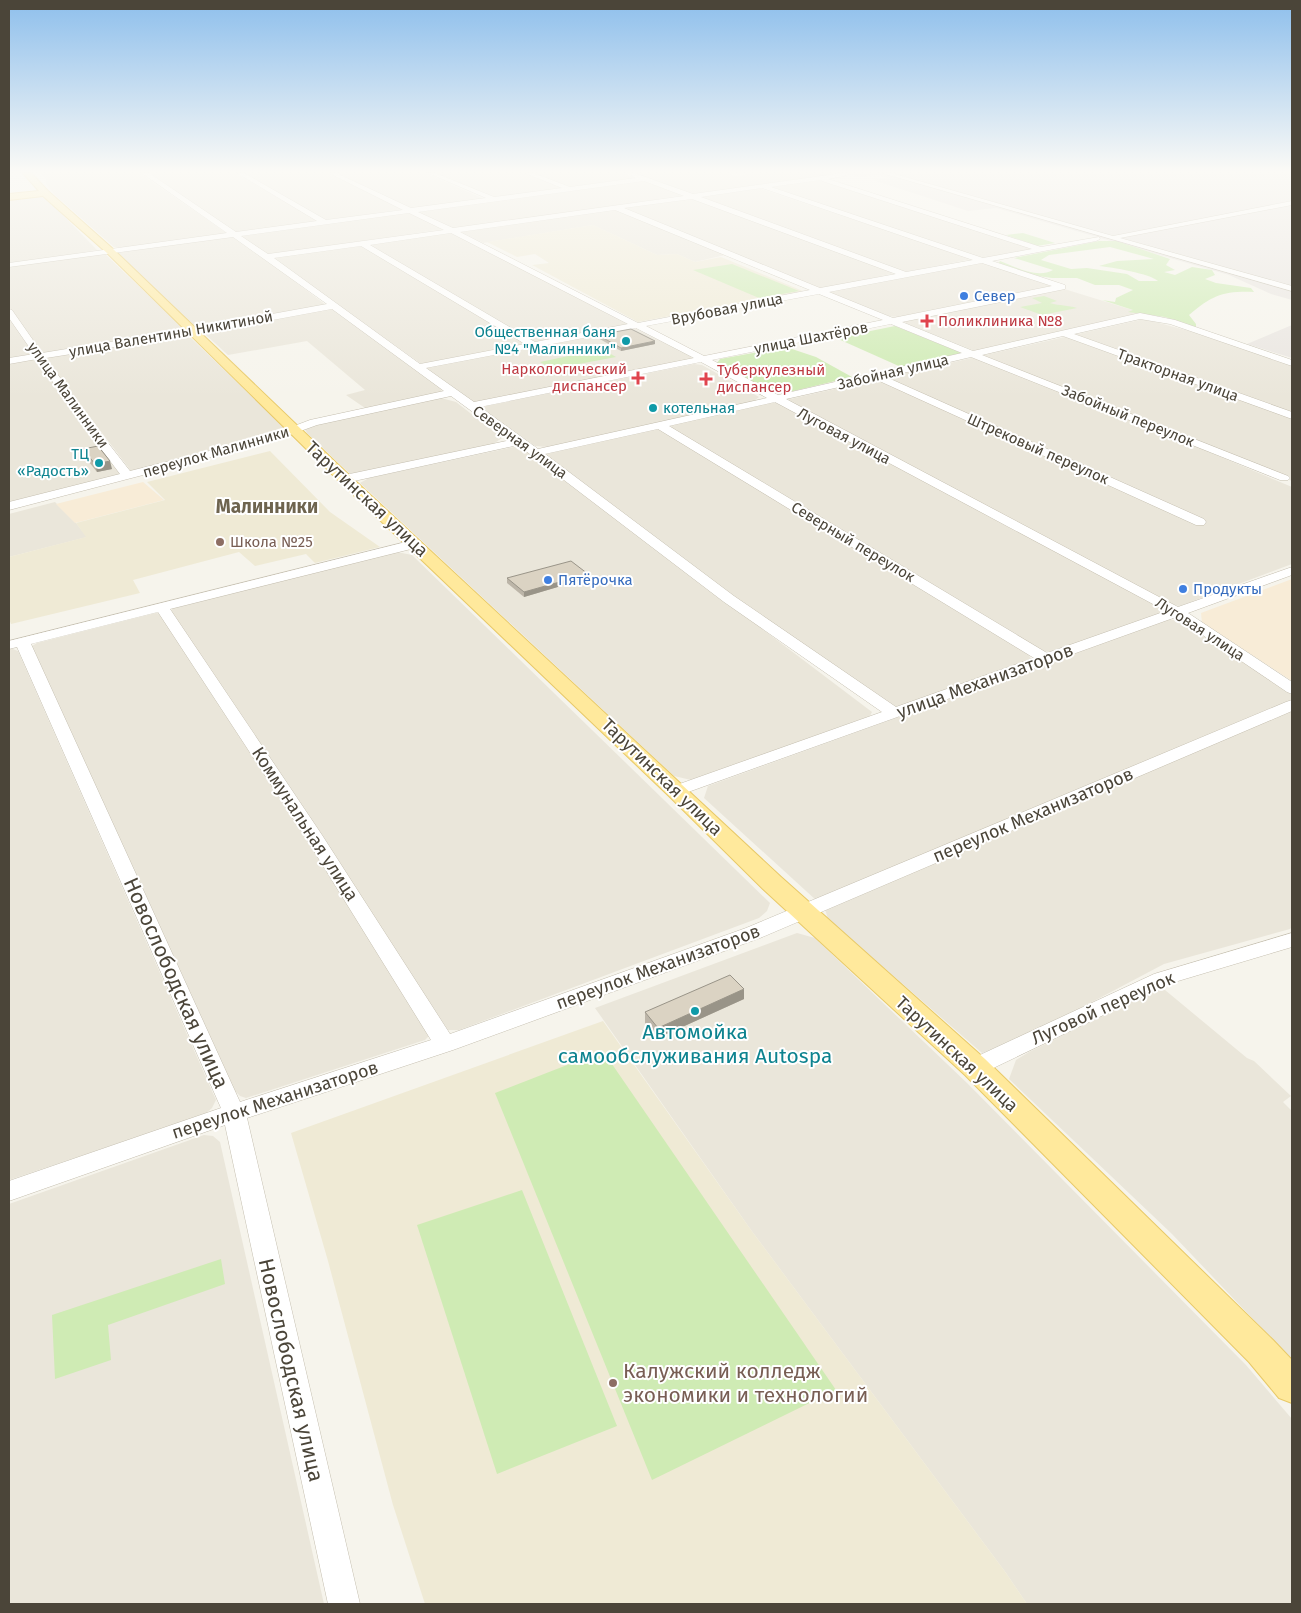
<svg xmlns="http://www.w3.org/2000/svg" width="1301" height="1613" font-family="'Fira Sans',sans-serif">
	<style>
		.residential { fill: #eae6da }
		.commercial { fill: #f8ecd7 }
		.industrial { fill: #e9e5e0 }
		.education { fill: #efead5 }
		.green { fill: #cfebb4; fill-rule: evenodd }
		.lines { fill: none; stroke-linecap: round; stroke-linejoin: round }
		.minor-casing { stroke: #c5bfb0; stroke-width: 1 }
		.major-casing { stroke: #e8c968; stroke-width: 2 }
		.minor { fill: #fff; fill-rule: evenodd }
		.major { fill: #ffe99c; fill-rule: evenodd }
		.wall { fill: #bcb5a8 }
		.shaded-wall { fill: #999488 }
		.building { fill: #dbd3c3; stroke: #999488 }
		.shop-dot { fill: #3f7fe0; stroke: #fff; stroke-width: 2 }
		.health-dot { fill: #e0444e; stroke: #fff; stroke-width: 2 }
		.culture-dot { fill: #0f9aa8; stroke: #fff; stroke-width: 2 }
		.education-dot { fill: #8d6e63; stroke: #fff; stroke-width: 2 }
		.labels { text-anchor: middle; stroke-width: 4; stroke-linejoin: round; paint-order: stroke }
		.far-shop-label { font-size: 15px; fill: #366cbe; stroke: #fff; text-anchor: start }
		.far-street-label { font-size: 15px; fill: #4b4539; stroke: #fff }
		.far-health-label { font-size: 15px; fill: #be3a42; stroke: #fff; text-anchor: start }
		.far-culture-label { font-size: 15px; fill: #0d838f; stroke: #fff; text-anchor: end }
		.far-education-label { font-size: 15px; fill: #785e54; stroke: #fff; text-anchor: start }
		.street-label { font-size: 18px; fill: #4b4539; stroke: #fff }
		.far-district-label { font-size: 19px; font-weight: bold; fill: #6e644f; stroke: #fff }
		.near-street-label { font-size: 21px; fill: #4b4539; stroke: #fff }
		.near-culture-label { font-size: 21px; fill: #0d838f; stroke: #fff }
		.near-education-label { font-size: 21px; fill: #785e54; stroke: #fff; text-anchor: start }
	</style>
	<rect width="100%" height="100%" fill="#f6f4ec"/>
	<g class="residential">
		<polygon points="40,173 139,173 227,233 131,247 114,247 55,195 46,184 46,179"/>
		<polygon points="145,173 235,173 318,221 233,233"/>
		<polygon points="244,173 329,173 404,209 325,220"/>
		<polygon points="336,173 425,173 484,199 409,209"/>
		<polygon points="433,173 523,173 562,188 490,198"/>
		<polygon points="528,173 622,173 637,178 566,188"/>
		<polygon points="632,173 726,173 736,176 758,173 845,173 692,195"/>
		<polygon points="819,180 1032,248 1032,249 988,258 980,258 768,187"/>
		<polygon points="644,181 685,195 456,229 451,228 417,212"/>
		<polygon points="756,188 761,189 972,259 905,272 700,197"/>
		<polygon points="35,196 47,199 97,250 9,264 9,199"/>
		<polygon points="689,198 895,273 822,289 816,288 620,207"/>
		<polygon points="612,209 725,255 695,262 677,254 657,255 593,225 483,243 461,232"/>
		<polygon points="405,212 410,213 444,229 265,255 241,236"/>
		<polygon points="451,232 627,324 533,342 367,244"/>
		<polygon points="230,237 236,237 326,305 202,328 196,327 118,253"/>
		<polygon points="361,246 525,344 522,346 427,363 420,363 272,258"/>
		<polygon points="93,254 106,255 182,327 180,330 48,353 40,353 9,307 9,266"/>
		<polygon points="980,262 1050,285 1049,287 898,317 888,316 829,293 830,290"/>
		<polygon points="1061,288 1139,312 1133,315 975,351 905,323 907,321"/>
		<polygon points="332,308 443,389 439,393 365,408 346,395 365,390 307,341 228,355 205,334 205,332"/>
		<polygon points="9,317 35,354 31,357 9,360"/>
		<polygon points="1144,319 1193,332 1292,366 1292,481 1214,450 1209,452 1292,487 1292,564 1180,606 1173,605 786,400"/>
		<polygon points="630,329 636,329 692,357 690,360 480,402 471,402 426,370 427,367"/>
		<polygon points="186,336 191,338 284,427 278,433 266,437 131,471 45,358 171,337"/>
		<polygon points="32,359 38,361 123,473 9,504 9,363"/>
		<polygon points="694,364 702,365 759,397 754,401 548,447 535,446 482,409 486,406"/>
		<polygon points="441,398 456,402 502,438 493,444 362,473 349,473 307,433 305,429 312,425"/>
		<polygon points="770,403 778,403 1163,609 1164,613 1049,652 1038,650 670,428 672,425"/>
		<polygon points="653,429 659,429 1029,655 1031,660 890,709 881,708 546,456 547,453"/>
		<polygon points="514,447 523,448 872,712 870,716 691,780 674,776 360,483 369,478"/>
		<polygon points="55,502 76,523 87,537 9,557 9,514"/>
		<polygon points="397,552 412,555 770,903 767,911 759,918 459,1030 448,1030 170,613 173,608"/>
		<polygon points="155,613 164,614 433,1029 430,1035 425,1040 246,1098 240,1096 235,1091 32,646 37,643"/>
		<polygon points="1169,619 1182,622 1292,695 1292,700 817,901 704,798 708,786"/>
		<polygon points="10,648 18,651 216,1100 212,1108 205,1114 9,1180 9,649"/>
		<polygon points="1292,709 1292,927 1290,929 1164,964 1024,1038 982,1053 828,919 825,909"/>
		<polygon points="797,933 815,938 967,1083 1246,1365 1292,1419 1292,1604 1027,1604 1006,1573 751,1230 595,1008"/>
		<polygon points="1155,990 1165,990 1247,1058 1254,1061 1291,1096 1283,1102 1292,1111 1292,1360 1172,1234 1009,1079 1016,1060 1029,1052"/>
		<polygon points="204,1135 213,1136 220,1142 324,1604 9,1604 9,1204"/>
	</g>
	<g class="commercial">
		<polygon points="143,482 164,500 75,523 56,504"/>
		<polygon points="1292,579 1292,681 1202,623 1201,613"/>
	</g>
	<g class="industrial">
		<polygon points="844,173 1292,173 1292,300 1271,294 1229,275 996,208 968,211 873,180 887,178 879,175 859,177"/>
		<polygon points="1292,325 1292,358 1247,344"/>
	</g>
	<g class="education">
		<polygon points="593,225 657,255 677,254 695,262 721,257 803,291 638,322 532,265 549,263 535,254 517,257 487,242"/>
		<polygon points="270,451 330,512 380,547 315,563 306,554 255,566 239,552 133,580 140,593 11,624 9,619 9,557 86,537 76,523 165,500 147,482"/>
		<polygon points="603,1021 751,1230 1006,1573 1027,1604 425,1604 393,1505 328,1261 291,1133"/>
	</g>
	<g class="green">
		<polygon points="1023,233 1055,243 1037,246 1006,235"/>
		<path d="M1099,241h18l53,18 -4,6 9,5 -11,2 11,3 17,-8 20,3 3,5 -10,4 11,4 35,5 3,4c-31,-1 -41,3 -65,23l7,9v4l-31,-11 -37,-5 5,-2 -31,-10 13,2 1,-4 17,-8 -14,-5h-24l-18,-7h-25l-14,-2 -40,-12 2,-3c16,6 37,18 53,9l-39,-12zM1110,247l44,12 -37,2 -18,5c12,1 52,8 59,15h-19l-12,-7 -40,-6 -16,1 -30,-9 8,-5z"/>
		<polygon points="732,264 799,291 759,298 693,270"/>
		<path d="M1044,296l13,5 -7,2c10,3 18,2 27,5l-35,7 -22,-8 22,-4 -10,-5z"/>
		<polygon points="895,326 962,353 901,367 836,338"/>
		<polygon points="786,347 816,357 852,377 785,393 772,392 717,363 720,359"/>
		<polygon points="602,349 616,357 552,369 540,362"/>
		<polygon points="603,1051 836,1390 652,1480 495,1093"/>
		<polygon points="522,1190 617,1426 497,1474 417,1225"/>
		<polygon points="221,1259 225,1284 108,1325 111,1360 55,1379 52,1315"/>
	</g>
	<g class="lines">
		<defs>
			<g id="minor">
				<path d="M142,173h7l87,59 81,-11 -80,-48h7l82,47 77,-10 -74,-37h7l75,35 75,-10 -58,-25h7l59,24 68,-9 -37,-15h8l37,14 66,-9 -5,-3 3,-2 59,21 150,-21 3,2 -1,1 -17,3 213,68 58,-10 1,2 -4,2 -104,20 73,24v4l-163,33 71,29 167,-38 35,7 117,40v6l-122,-42 -30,-5 -66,15 218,78v7l-229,-83 -81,19 306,121 2,2 -2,2h-8l-309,-123 -85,20 318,142 2,3 -2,3h-8l-321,-146 -89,20 392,208 114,-40v8l-104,38 104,69v12l-5,-2 -111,-75 -499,179 -6,-1 -3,-4 3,-4 211,-75 -158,-110 -206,-157 -173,38 -4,-2 -2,-2 6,-4 166,-35 -60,-44 -134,29 -44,16 -264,69v-8l111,-28 -41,-54 -42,-61 -28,5v-6l25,-4 -25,-36v-9l3,1 30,43 148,-24 137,-25 -94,-67 -224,30v-4l218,-30zM821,180l1,1 210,68 -49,9 -212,-71zM644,181l40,15 -231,32 -35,-16zM762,188l211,72 -67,12 -205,-75zM692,199l204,75 -76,14 -196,-80zM615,210l195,80 -172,33 -178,-91zM409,213l35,17 -176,24 -27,-18zM451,233l177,91 -93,18 -165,-97zM361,246l164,98 -105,20 -146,-106zM982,263l70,23 -159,32 -64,-26zM819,294l64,26 -179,36 -58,-30zM332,309l112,82 -134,29 -45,17 -135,34 -43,-55 -41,-58 145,-23zM891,324l71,29 -184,42 -66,-35zM636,328l58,30 -220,44 -48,-34zM701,362l66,36 -229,51 -58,-42zM775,402l391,209 -119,42 -378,-227zM658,429l376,229 -138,49 -162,-111 -189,-142z"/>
				<polygon points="882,173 891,173 1113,236 1292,201 1292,205 1120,238 1292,286 1292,291"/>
				<path d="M414,540l6,4 -1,3 -249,62 152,226 128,199 296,-106 540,-226 6,-2v11l-532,227 -307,112 -206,68 113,486h-32l-103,-479 -216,76v-20l212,-73 -204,-461 -8,2v-8zM158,612l146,223 127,205 -191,62 -209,-458z"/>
				<polygon points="1292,933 1292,947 1168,984 983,1073 975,1075 967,1073 964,1067 967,1061 1154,974"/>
			</g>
			<polygon id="major" points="23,173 31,173 48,191 113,249 350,476 781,877 985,1059 1273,1340 1292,1360 1292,1403 1279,1398 1249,1362 965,1075 763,889 669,796 340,482 107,253 43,196 9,200 9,194 39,191"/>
		</defs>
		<use href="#minor" class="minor-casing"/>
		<use href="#major" class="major-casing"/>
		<use href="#minor" class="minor"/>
		<use href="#major" class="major"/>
	</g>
	<g class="wall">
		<polygon points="598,335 655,344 621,351 598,338"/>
		<polygon points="83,449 112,469 97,472 85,457"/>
		<polygon points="507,578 588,578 524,597 507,583"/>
		<polygon points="744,989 744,999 658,1038 645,1023 645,1012"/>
	</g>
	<g class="shaded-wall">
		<polygon points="655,341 655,344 621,351 621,348"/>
		<polygon points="110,461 112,469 97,472 95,464"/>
		<polygon points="588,574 588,578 524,597 524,592"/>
		<polygon points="744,989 744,999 658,1038 658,1028"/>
	</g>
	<g class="building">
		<polygon points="631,329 655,341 621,348 598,335"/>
		<polygon points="98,446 110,461 95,464 83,449"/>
		<polygon points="571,561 588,574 524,592 507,578"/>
		<polygon points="730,975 744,989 658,1028 645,1012"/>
	</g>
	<linearGradient id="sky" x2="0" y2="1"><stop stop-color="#8ebfec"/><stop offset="0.43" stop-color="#fbfaf6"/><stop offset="1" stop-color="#fbfaf6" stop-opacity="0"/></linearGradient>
	<rect width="1301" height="398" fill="url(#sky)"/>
	<g class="shop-dot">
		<circle cx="964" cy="296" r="5"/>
		<circle cx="548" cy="580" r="5"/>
		<circle cx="1183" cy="589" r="5"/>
	</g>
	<g class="health-dot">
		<path d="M924.5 313.5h5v5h5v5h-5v5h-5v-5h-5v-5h5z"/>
		<path d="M635.5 370.5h5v5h5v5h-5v5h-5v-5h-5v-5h5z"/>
		<path d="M703.5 371.5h5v5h5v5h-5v5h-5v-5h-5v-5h5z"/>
	</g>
	<g class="culture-dot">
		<circle cx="626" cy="341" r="5"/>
		<circle cx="653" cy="408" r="5"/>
		<circle cx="99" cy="463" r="5"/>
		<circle cx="695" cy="1011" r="5"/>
	</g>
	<g class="education-dot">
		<circle cx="220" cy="542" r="5"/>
		<circle cx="613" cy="1383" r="5"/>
	</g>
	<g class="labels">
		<g class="far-shop-label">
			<text x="974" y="301">Север</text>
			<text x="558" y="585">Пятёрочка</text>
			<text x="1193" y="594">Продукты</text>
		</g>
		<g class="far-street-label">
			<text transform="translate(727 309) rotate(-11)" y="5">Врубовая улица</text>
			<text transform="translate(171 334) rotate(-10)" y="5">улица Валентины Никитиной</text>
			<text transform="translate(811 338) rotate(-11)" y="5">улица Шахтёров</text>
			<text transform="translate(893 372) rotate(-13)" y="5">Забойная улица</text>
			<text transform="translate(1178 375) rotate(20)" y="5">Тракторная улица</text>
			<text transform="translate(68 395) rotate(54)" y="5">улица Малинники</text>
			<text transform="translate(1128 416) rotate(22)" y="5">Забойный переулок</text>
			<text transform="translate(844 436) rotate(28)" y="5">Луговая улица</text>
			<text transform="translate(520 442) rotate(36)" y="5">Северная улица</text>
			<text transform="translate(1038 449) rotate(24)" y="5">Штрековый переулок</text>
			<text transform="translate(216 452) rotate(-16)" y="5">переулок Малинники</text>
			<text transform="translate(853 542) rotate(31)" y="5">Северный переулок</text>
			<text transform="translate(1200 629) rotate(33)" y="5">Луговая улица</text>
		</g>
		<g class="far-health-label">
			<text x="938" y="326">Поликлиника №8</text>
			<text x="627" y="374" text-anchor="end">Наркологический<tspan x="627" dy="17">диспансер</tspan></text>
			<text x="717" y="375">Туберкулезный<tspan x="717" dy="17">диспансер</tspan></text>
		</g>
		<g class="far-culture-label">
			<text x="616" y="337">Общественная баня<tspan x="616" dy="17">№4 "Малинники"</tspan></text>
			<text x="663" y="413" text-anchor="start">котельная</text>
			<text x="89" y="459">ТЦ<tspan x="89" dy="17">«Радость»</tspan></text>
		</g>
		<g class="far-education-label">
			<text x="230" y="547">Школа №25</text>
		</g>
		<g class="street-label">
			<text transform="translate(367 499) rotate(43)" y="6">Тарутинская улица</text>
			<text transform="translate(985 681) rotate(-20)" y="6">улица Механизаторов</text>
			<text transform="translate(662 777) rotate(44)" y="6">Тарутинская улица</text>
			<text transform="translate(1033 815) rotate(-23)" y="6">переулок Механизаторов</text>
			<text transform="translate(305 824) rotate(57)" y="6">Коммунальная улица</text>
			<text transform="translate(658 967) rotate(-20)" y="6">переулок Механизаторов</text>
			<text transform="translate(1103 1008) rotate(-24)" y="6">Луговой переулок</text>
			<text transform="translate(957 1054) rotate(43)" y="6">Тарутинская улица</text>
			<text transform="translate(275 1100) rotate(-18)" y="6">переулок Механизаторов</text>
		</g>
		<g class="far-district-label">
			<text x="267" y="513">Малинники</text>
		</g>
		<g class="near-street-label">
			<text transform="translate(176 983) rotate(66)" y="7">Новослободская улица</text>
			<text transform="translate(291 1370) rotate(77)" y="7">Новослободская улица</text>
		</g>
		<g class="near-culture-label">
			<text x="695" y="1039">Автомойка<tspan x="695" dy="24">самообслуживания Autospa</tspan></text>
		</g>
		<g class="near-education-label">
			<text x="623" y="1378">Калужский колледж<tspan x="623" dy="24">экономики и технологий</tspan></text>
		</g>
	</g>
	<rect width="1301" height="1613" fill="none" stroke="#4b4539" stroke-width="20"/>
</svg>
